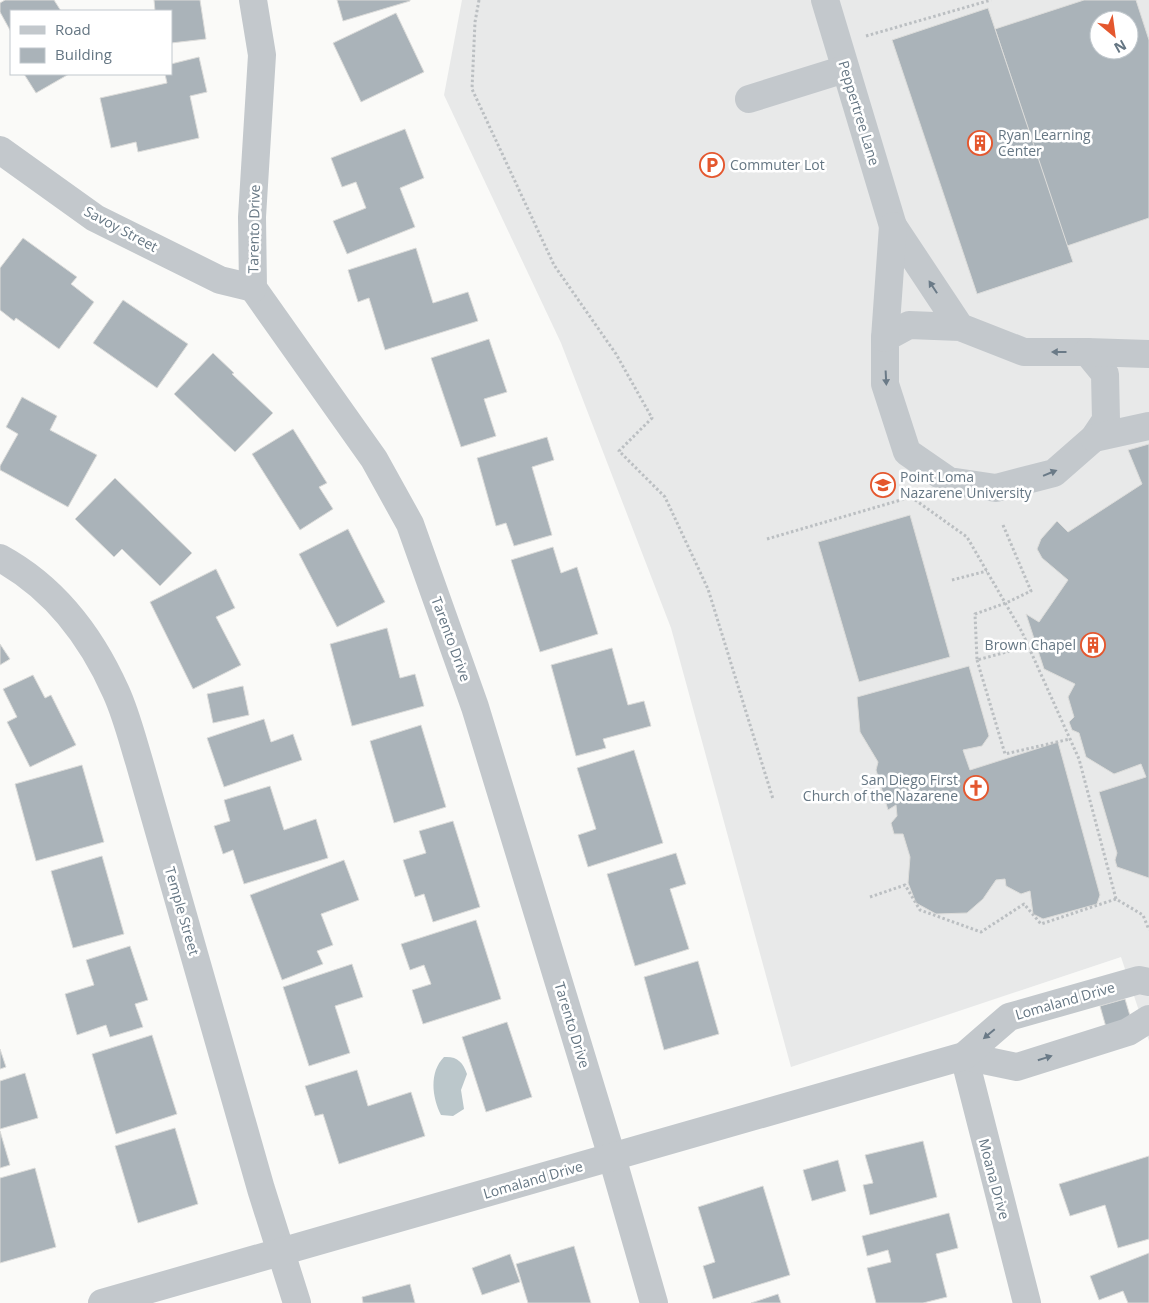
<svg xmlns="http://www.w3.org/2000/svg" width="1149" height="1303" font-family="'Open Sans',sans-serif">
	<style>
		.built { fill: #e8e9e9; fill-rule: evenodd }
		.water { fill: #bbc7cb }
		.building { fill: #aab3b9; stroke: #dcdcda; fill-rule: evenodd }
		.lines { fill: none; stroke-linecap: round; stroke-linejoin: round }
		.path { stroke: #bbbfc2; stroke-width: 3; stroke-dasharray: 2.5 2.5; stroke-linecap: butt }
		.minor { stroke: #c3c8cc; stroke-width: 28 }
		.oneway { fill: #6a7a87 }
		.labels { text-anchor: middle; stroke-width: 5; stroke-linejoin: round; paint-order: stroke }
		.street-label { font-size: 14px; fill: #657683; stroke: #fff }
		.poi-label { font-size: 14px; fill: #657683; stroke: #fff; text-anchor: start }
	</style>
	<rect width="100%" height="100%" fill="#fafaf8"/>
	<path class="built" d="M462,0h687v1041l-28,-84 -330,110 -120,-439 -110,-285 -117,-248zM1099,20h30v30h-30z"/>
	<path class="water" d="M444,1057c13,-1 19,5 23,17l-6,16 3,19 -11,7 -12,-1c-9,-18 -12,-43 3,-58z"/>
	<g class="building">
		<polygon points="5,0 54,0 61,11 11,11 11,32 0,12 0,3"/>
		<polygon points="154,0 200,0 206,39 171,43 171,11 155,11"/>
		<polygon points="337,0 410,0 410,1 343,21"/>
		<path d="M1084,0h52l13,40v178l-82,28 -72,-217zM1099,20h30v30h-30z"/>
		<polygon points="988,8 1073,262 977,294 892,40"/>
		<polygon points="396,13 424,72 361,102 333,43"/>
		<polygon points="199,57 207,92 190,96 199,138 138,152 136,142 111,148 100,98 167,83 165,74 171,74 171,64"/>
		<polygon points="24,74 69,74 36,93"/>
		<polygon points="405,129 424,178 400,188 415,227 347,254 333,221 366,208 356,182 342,187 331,158"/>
		<polygon points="23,238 77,277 71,284 94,302 59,349 16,318 14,321 0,310 0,268"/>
		<polygon points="416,248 433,303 468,292 478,321 385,350 369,298 358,302 348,270"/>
		<polygon points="123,300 188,344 157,388 93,343"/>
		<polygon points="489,339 507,392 484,399 496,436 461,447 431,358"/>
		<polygon points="213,353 234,373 232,374 273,413 235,452 174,394"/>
		<polygon points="22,397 57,416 50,430 97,455 68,507 0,470 0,466 18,434 6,427"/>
		<polygon points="293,429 327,483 319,487 333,509 300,530 252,454"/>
		<polygon points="547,437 554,460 532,467 552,535 514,546 506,523 496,526 477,458"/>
		<polygon points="1149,444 1149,878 1117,867 1115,860 1117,853 1099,792 1146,777 1141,764 1114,774 1086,757 1079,733 1072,730 1069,722 1074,717 1068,697 1075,684 1044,669 1026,614 1039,622 1068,580 1042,558 1037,549 1041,539 1057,521 1068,532 1142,484 1128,450"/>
		<polygon points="115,478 192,553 160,586 122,549 114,557 75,519"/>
		<polygon points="910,515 950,657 859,682 818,542"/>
		<polygon points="348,529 385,602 337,627 299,554"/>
		<polygon points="553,547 561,573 577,567 598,634 540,652 511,560"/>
		<polygon points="216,569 235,608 216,617 241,665 193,689 150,602"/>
		<polygon points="387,628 400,678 415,674 424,706 352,726 330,644"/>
		<polygon points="0,644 10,659 0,665"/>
		<polygon points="612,648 628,705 644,701 651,726 603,739 606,748 576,756 551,665"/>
		<polygon points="969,666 989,736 982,746 963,750 970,770 1058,742 1100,895 1097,904 1043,919 1033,914 1030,891 1021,894 1006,886 1005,879 996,880 983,899 967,913 936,914 916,903 908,883 910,857 903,834 894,834 891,823 897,816 896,805 888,810 876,770 878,762 860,732 857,697"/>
		<polygon points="33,675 45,698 51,695 76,745 30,767 7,722 17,717 3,689"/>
		<polygon points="243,686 249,715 213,723 207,694"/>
		<polygon points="264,719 271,742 293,734 302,760 224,787 207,738"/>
		<polygon points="421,725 446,807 394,823 370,741"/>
		<polygon points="634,750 663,843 588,867 578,835 596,829 577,768"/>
		<polygon points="82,765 104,842 36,861 15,784"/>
		<polygon points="270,786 284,830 316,819 328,858 244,884 233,850 223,854 214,826 230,821 224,800"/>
		<polygon points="453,821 480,907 433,922 424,894 415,897 403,860 426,853 419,831"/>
		<polygon points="676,853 686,884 670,889 689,949 635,966 607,874"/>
		<polygon points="102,856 124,934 73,948 51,871"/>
		<polygon points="344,860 359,900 321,914 333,945 317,951 323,964 282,980 250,895"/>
		<polygon points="476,920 501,999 423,1024 412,990 431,984 424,965 410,970 401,944"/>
		<polygon points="130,946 148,1000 135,1004 143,1027 110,1037 106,1025 77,1035 65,994 94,985 86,960"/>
		<polygon points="698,961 719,1034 664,1050 644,977"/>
		<polygon points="352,964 363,997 335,1006 350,1053 309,1066 283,987"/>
		<polygon points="1125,999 1131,1019 1106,1027 1100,1006"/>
		<polygon points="507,1022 532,1097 486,1112 462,1037"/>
		<polygon points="152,1035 177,1114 116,1134 92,1054"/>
		<polygon points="0,1049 6,1067 0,1069"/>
		<polygon points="357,1070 368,1106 411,1092 425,1136 339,1164 323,1114 315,1116 305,1086"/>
		<polygon points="25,1073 38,1118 0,1129 0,1081"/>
		<polygon points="175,1128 198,1204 138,1223 115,1146"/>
		<polygon points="0,1131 10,1165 0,1168"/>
		<polygon points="923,1141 937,1197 870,1215 863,1185 873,1183 865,1155"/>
		<polygon points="1149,1156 1149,1239 1118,1248 1105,1205 1070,1216 1059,1184"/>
		<polygon points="838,1160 846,1191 812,1201 803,1170"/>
		<polygon points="35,1168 56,1247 0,1263 0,1178"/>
		<polygon points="763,1186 790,1275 713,1299 703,1266 715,1262 698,1207"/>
		<polygon points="949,1213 958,1248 936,1254 947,1297 923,1303 876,1303 867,1268 891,1262 888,1250 867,1256 862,1236"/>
		<polygon points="574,1246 591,1303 528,1303 516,1264"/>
		<polygon points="1149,1253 1149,1303 1128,1303 1123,1291 1099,1300 1090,1276"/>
		<polygon points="510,1254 520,1282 482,1295 472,1268"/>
		<polygon points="410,1284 415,1303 363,1303 362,1297"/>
		<polygon points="778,1294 781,1303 751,1303"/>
	</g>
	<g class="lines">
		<g class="path">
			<polyline points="479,0 475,22 472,89 554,265 616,354 652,418 619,451 665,497 708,589 773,799"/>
			<polyline points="866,36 991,0"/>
			<polyline points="1003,525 1031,591 1006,603 975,614 977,660 1029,646"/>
			<polyline points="767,539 911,497 967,537 1022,632 1079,759 1116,899 1143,915 1149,930"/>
			<polyline points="952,580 987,571"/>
			<polyline points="977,660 1005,754 1070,739"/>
			<polyline points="870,897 905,885 920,910 981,932 1024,904 1041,924 1116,899"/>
		</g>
		<g class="minor">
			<polyline points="253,0 262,55 252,217 253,288 374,459 410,524 475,707 612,1157 654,1303"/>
			<polyline points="825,0 893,226 960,327 1024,352 1087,352 1105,374 1106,420 1094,438 1054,473 996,488 949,481 907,452 885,384 885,338 909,325 960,327"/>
			<polyline points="749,99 845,69"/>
			<polyline points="0,150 95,218 220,280 253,288"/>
			<polyline points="885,338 893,226"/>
			<polyline points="1087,352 1149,354"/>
			<polyline points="1094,438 1149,426"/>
			<path d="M0,558c55,30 91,78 116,134 10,22 16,46 23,69l122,428 36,114"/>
			<polyline points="964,1056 1027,1303"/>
			<polyline points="964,1056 1017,1067 1128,1032 1149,1019"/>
			<polyline points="102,1303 964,1056 1009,1017 1139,980 1149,982"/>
		</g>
	</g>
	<defs><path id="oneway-solid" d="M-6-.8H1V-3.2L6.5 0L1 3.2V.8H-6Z" transform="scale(1.25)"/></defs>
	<g class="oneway">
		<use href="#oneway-solid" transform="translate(933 287) rotate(-123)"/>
		<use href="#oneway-solid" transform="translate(1059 352) rotate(180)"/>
		<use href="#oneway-solid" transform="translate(886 378) rotate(87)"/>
		<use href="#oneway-solid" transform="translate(1050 473) rotate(-22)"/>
		<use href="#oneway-solid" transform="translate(989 1034) rotate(140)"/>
		<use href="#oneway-solid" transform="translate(1045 1058) rotate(-17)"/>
	</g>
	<defs>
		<symbol id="building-ring" viewBox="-11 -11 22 22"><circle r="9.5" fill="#fff" stroke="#e4572e" stroke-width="1.5"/><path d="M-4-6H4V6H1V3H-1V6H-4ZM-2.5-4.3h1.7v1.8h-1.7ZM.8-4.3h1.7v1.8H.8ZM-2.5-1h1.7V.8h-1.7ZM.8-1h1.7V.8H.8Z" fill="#e4572e"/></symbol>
		<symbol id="parking-ring" viewBox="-11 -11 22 22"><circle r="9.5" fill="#fff" stroke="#e4572e" stroke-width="1.5"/><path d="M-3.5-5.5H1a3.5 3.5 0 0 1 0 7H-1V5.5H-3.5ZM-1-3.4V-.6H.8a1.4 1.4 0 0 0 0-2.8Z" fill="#e4572e"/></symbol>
		<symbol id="university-ring" viewBox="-11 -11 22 22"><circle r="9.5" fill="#fff" stroke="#e4572e" stroke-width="1.5"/><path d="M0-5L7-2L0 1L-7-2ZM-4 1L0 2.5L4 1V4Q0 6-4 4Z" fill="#e4572e"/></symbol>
		<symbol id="church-ring" viewBox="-11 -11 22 22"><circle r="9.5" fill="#fff" stroke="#e4572e" stroke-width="1.5"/><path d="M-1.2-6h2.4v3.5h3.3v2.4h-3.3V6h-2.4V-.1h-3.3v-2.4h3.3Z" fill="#e4572e"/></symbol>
	</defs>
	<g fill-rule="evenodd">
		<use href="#building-ring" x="966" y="129" width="28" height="28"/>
		<use href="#parking-ring" x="698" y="151" width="28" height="28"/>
		<use href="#university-ring" x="869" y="471" width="28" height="28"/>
		<use href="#building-ring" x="1079" y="631" width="28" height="28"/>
		<use href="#church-ring" x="962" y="774" width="28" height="28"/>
	</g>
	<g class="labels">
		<g class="street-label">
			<text transform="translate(859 113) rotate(73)" y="5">Peppertree Lane</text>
			<text transform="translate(121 229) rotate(28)" y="5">Savoy Street</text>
			<text transform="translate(254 229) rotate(-89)" y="5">Tarento Drive</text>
			<text transform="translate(451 639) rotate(70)" y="5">Tarento Drive</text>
			<text transform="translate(182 911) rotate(74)" y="5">Temple Street</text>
			<text transform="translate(1065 1001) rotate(-16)" y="5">Lomaland Drive</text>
			<text transform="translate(572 1025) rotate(73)" y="5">Tarento Drive</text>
			<text transform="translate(994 1179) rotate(75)" y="5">Moana Drive</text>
			<text transform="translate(533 1180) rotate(-16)" y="5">Lomaland Drive</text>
		</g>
		<g class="poi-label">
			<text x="998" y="140">Ryan Learning<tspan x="998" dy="16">Center</tspan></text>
			<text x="730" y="170">Commuter Lot</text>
			<text x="900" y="482">Point Loma<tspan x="900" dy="16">Nazarene University</tspan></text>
			<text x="1076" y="650" text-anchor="end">Brown Chapel</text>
			<text x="958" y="785" text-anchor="end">San Diego First<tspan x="958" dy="16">Church of the Nazarene</tspan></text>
		</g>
	</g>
	<rect x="10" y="10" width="162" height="65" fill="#ffffff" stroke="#c1c8cd"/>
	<rect x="20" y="26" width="25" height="8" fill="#c3c8cc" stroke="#c1c8cd"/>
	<text x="55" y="35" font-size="15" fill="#657683">Road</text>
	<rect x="20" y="48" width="25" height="15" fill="#aab3b9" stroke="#c1c8cd"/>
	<text x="55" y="60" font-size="15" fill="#657683">Building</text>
	<g transform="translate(1114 35) rotate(151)"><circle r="24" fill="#ffffff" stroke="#c1c8cd"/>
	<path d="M0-4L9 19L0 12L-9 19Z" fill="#e4572e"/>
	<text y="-8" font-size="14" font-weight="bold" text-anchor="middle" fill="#657683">N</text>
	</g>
</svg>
